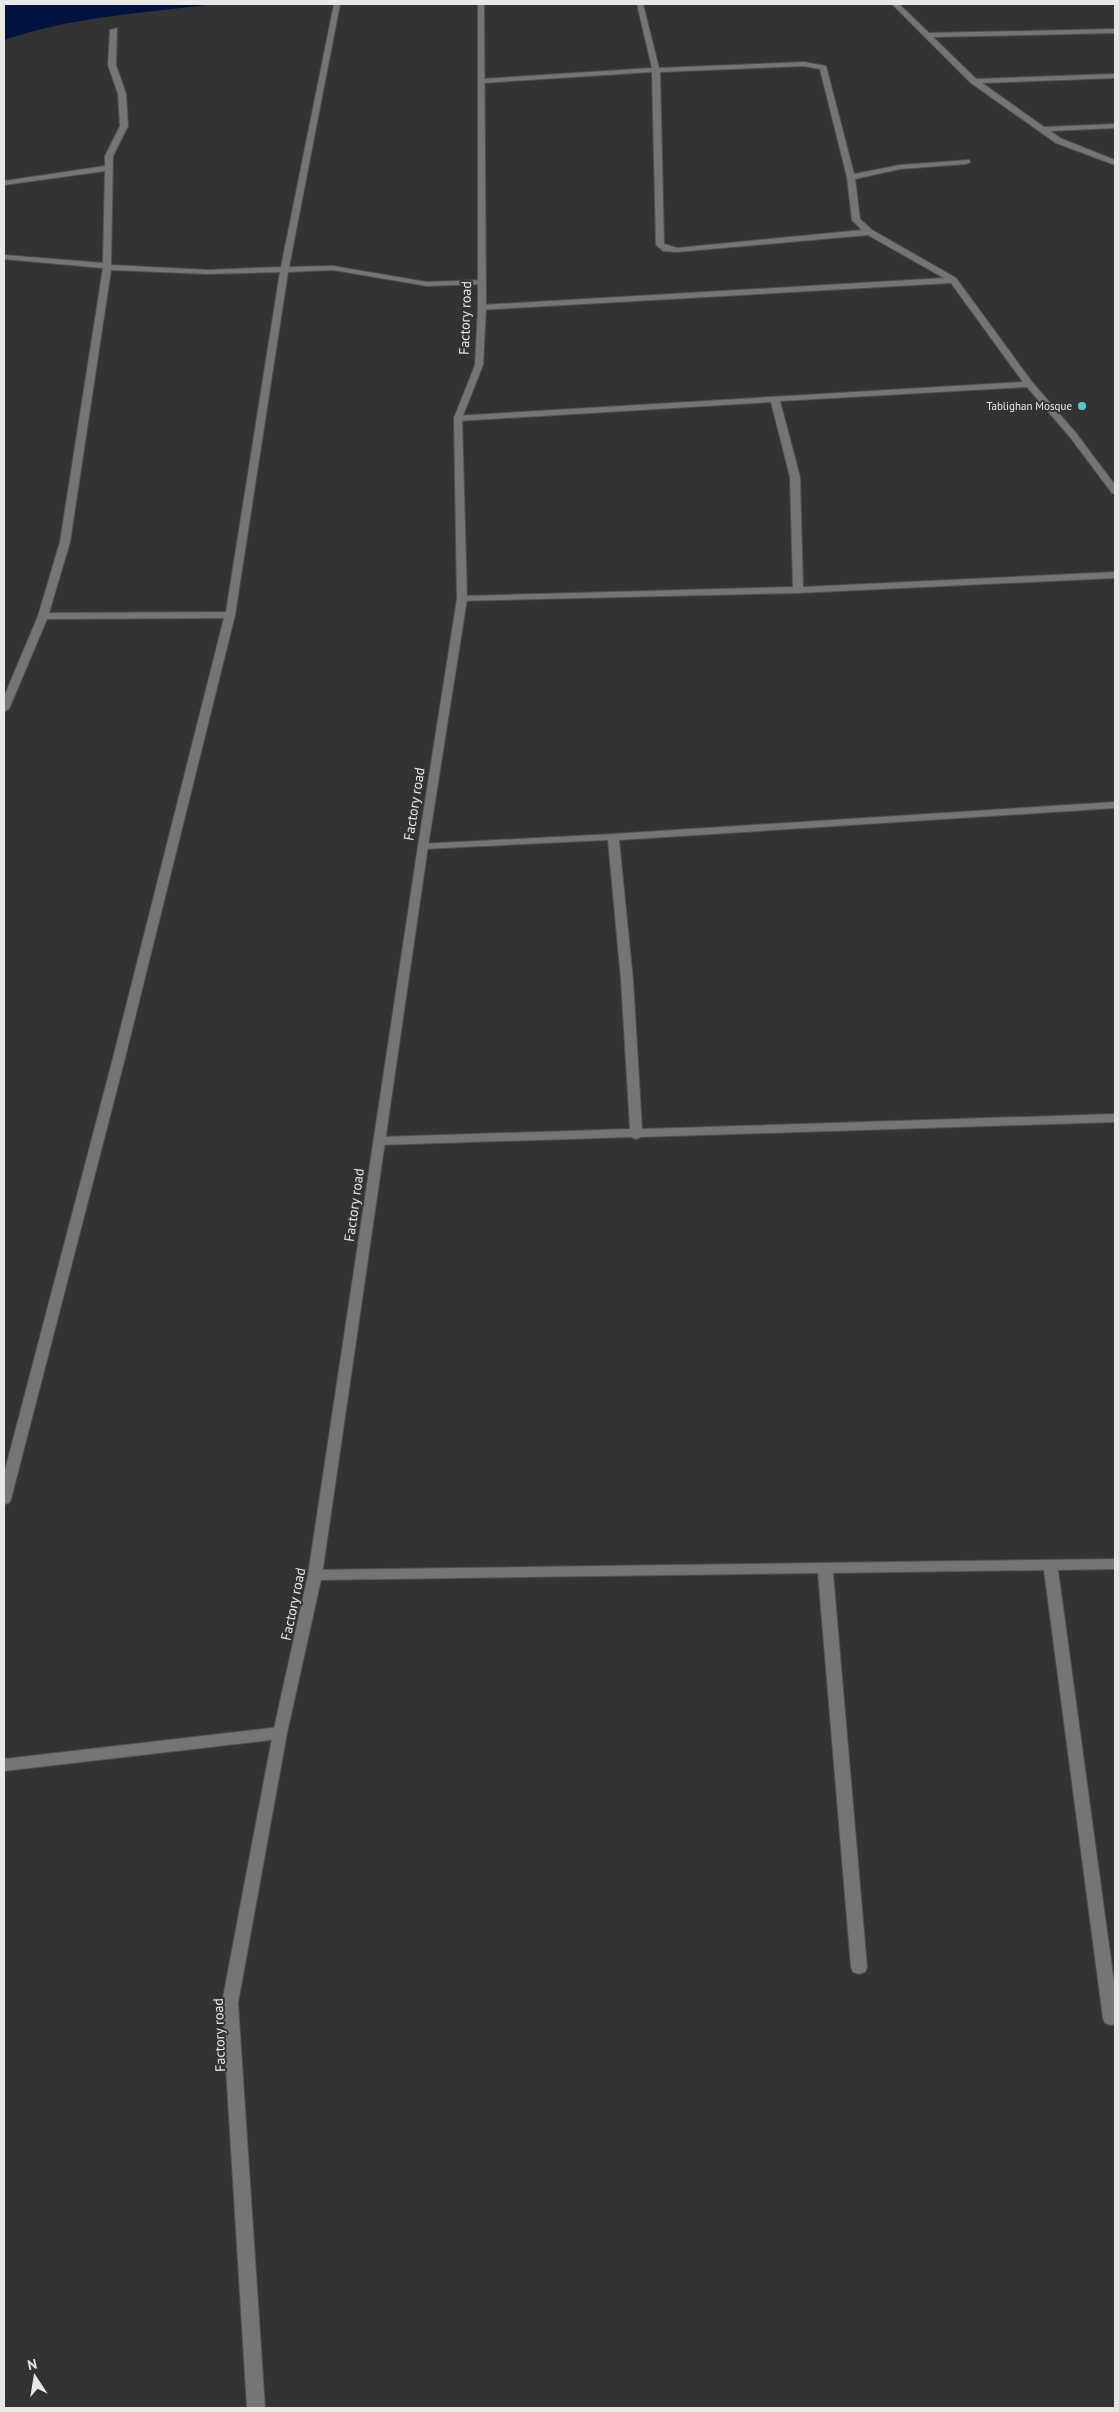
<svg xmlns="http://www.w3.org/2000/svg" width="1119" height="2412" font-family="'PT Sans',sans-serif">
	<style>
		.water { fill: #01123e }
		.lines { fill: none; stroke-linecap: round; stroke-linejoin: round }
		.minor-casing { stroke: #515051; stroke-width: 2 }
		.tertiary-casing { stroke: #515051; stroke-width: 2 }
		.minor { fill: #757477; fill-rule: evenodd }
		.tertiary { fill: #757477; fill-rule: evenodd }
		.poi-dot { fill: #52ccd1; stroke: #333235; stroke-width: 2 }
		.labels { text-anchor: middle; stroke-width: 4; stroke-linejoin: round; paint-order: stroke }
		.far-poi-label { font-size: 11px; fill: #e9e8e9; stroke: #333235; text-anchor: end }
		.street-label { font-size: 14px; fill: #e9e8e9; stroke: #333235 }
	</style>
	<rect width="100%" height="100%" fill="#333235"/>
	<path class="water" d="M4,4h209c-68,9 -144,13 -209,36z"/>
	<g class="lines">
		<defs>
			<g id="minor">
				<path d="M334,4h6l-51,263 44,-1 94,16 55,-2 4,2 -4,2 -55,2 -94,-16 -45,2 -53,343 -110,443 -114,441 -2,4 -5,1v-30l109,-416 111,-440 -177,1 -38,90 -5,3v-15l34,-81 22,-74 43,-274 -99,-9v-4l99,8 2,-92 -101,14v-4l101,-15v-10l15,-30 -2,-32 -10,-29 2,-35 7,-2 -1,37 10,29 2,32 -15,30 -2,109 97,5 73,-3zM111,270l97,4 72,-2 -54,340 -177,1 21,-71z"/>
				<path d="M637,4h6l16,64 145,-6 22,4 28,108 46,-9 69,-5 1,2 -4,2 -66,5 -45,10 5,40 12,11 84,48 76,104 44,51 39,52v9l-3,-1 -42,-56 -43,-50 -247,14 20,76 3,110 312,-15v6l-317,15 -339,8v-4l3,-1 331,-9 -3,-110 -19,-75 -313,19 -4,-3 1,-2 568,-34 -72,-99 -472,27v-4l3,-1 462,-27 -76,-43 -191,17 -14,-1 -7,-6 -4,-173 -169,11 -4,-2 4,-2 169,-11zM804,66l16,3 27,108 5,43 10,10 -185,18 -13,-4 -4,-172z"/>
				<polygon points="892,4 899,4 929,33 1115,29 1115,33 933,37 976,79 1115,74 1115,78 982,83 1044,127 1115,124 1115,128 1050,131 1062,139 1115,160 1115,165 1056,143 971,83"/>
				<polygon points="1115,802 1115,808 619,840 633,980 642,1129 1115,1114 1115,1122 641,1137 636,1139 631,1137 379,1145 373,1141 379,1137 630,1129 621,980 608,840 423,849 419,848 418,846 419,844 613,834"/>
				<polygon points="1115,1559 1115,1569 1058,1570 1115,1990 1115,2024 1111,2025 1105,2023 1103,2018 1044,1570 833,1573 867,1967 865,1972 859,1974 853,1972 851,1967 818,1573 315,1580 310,1579 308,1575 310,1571 315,1570"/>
				<polygon points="280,1727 285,1729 287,1733 285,1737 280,1739 4,1771 4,1759"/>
			</g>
			<polygon id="tertiary" points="478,4 484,4 486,308 483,365 462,418 467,599 428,846 322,1575 287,1733 238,2003 265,2408 247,2408 222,2003 273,1733 308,1575 418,846 457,599 454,418 475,365 478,308"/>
		</defs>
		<use href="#minor" class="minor-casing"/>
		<use href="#tertiary" class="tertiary-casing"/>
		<use href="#minor" class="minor"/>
		<use href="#tertiary" class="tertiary"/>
	</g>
	<circle class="poi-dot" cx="1082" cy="406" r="5"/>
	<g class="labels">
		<g class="far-poi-label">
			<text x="1072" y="410">Tablighan Mosque</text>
		</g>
		<g class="street-label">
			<text transform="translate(465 318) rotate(-88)" y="5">Factory road</text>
			<text transform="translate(414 804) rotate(-81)" y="5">Factory road</text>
			<text transform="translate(354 1205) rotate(-82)" y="5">Factory road</text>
			<text transform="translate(293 1604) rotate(-78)" y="5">Factory road</text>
			<text transform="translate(219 2035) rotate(-92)" y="5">Factory road</text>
		</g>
	</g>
	<rect width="1119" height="2412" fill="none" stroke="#e9e8e9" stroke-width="10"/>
	<g transform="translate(35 2377) rotate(348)" stroke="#333235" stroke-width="4" paint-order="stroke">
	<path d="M0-4L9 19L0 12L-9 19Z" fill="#e9e8e9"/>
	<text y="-8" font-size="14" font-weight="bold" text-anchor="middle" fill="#e9e8e9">N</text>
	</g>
</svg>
